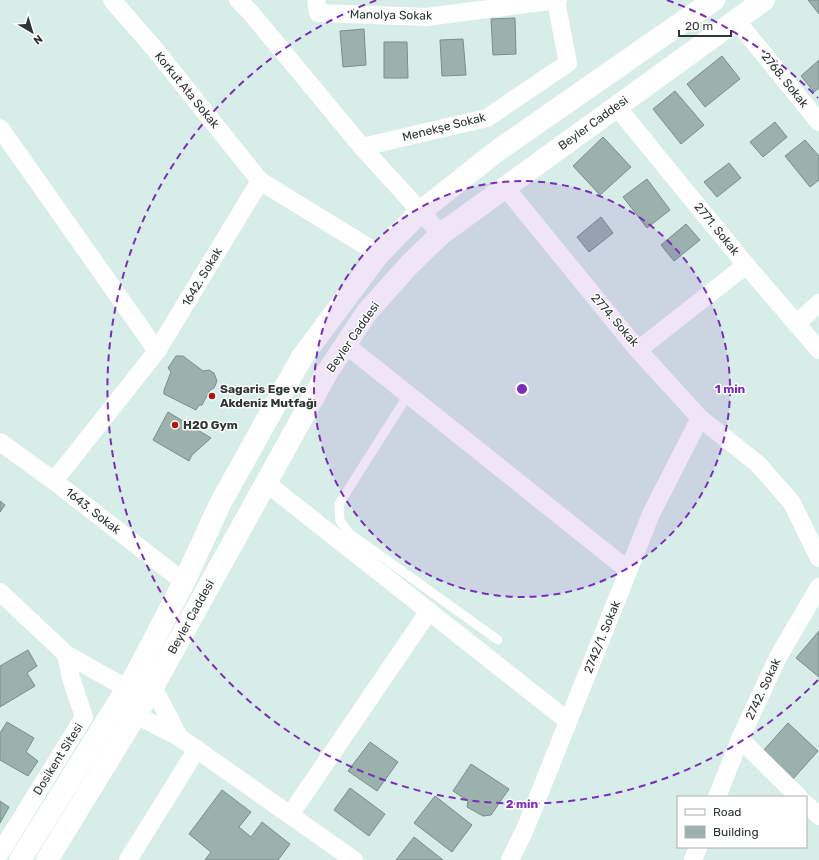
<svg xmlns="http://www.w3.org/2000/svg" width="819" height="860" font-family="Rubik,sans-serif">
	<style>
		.building { fill: #9bb1ac; stroke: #798e89 }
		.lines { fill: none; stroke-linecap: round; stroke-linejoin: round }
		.service { stroke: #fff; stroke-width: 9 }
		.minor { stroke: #fff; stroke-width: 18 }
		.secondary { stroke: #fff; stroke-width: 22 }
		.ring { fill: none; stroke: #7b2cbf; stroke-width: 2; stroke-dasharray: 7 5 }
		.poi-dot { fill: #aa180f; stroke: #fff; stroke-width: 1.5 }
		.labels { text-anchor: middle; stroke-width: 3; stroke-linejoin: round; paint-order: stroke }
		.street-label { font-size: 12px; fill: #2d3634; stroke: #fff }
		.poi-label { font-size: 12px; font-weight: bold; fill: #2d3634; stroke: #fff; text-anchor: start }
		.centre { fill: #7b2cbf; stroke: #fff; stroke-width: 2 }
		.ring-label { font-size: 12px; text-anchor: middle; font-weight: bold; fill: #7b2cbf; stroke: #fff; stroke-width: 3; stroke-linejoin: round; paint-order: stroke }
	</style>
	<rect width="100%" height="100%" fill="#d6ede8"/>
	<g class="building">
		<polygon points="808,0 819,0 819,14"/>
		<polygon points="515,18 516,54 493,55 491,19"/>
		<polygon points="364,29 366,65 343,67 340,31"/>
		<polygon points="463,39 466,75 442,76 440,40"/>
		<polygon points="384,42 407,42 408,78 384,78"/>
		<polygon points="722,56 740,79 705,107 687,84"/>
		<polygon points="819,60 819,88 814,92 801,76"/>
		<polygon points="675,91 704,125 681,144 653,109"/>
		<polygon points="775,122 787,137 763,157 750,142"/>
		<polygon points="603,137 631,167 600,195 573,166"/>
		<polygon points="805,140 819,156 819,180 810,187 785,156"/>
		<polygon points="729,163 741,178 717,197 704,182"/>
		<polygon points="647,179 670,210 647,228 623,197"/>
		<polygon points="601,217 613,233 589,252 577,237"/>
		<polygon points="686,224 700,240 674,261 661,245"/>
		<polygon points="176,356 183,356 203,371 209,370 214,373 217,381 214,388 210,390 202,405 199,405 196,410 164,394 164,390 171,372 168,368"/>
		<polygon points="168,412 211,438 192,455 189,461 153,440"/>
		<polygon points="0,501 5,505 0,512"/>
		<polygon points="819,631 819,677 796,658"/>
		<polygon points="28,650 37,666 27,673 35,686 0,707 0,666"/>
		<polygon points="7,722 34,738 26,752 38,761 28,776 0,760 0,733"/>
		<polygon points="788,723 818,751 793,779 763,751"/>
		<polygon points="370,742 398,762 377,791 348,771"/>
		<polygon points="471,764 509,789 491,815 483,816 467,807 468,801 453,791"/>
		<polygon points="350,788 385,814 369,836 334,810"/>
		<polygon points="222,790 251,812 239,827 251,837 262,822 290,844 278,860 205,860 211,852 189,834"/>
		<polygon points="435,796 472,825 452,852 414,823"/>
		<polygon points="0,801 9,807 0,823"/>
		<polygon points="414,837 443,860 396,860"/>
	</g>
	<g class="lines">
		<polyline class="service" points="408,395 339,504 340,521 349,533 498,640"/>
		<g class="minor">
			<polyline points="112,0 153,47 260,181"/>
			<polyline points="238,0 251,13 362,147 441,234"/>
			<polyline points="316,0 318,13 426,17 558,0"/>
			<polyline points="736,20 819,122"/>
			<polyline points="616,106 746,265 819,350"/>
			<polyline points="0,128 157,351"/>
			<polyline points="362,147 487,118 568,63 556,1"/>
			<polyline points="505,187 638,350 700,418 758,464 792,503 819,558"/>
			<polyline points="797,323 819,303"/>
			<polyline points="346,345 628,570"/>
			<polyline points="638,350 746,265"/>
			<polyline points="0,442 54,481 184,582"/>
			<polyline points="54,481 157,351 260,181 379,254"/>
			<polyline points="265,482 568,721"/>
			<polyline points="0,592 66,654 126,688"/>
			<polyline points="153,687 179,737 354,860"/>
			<polyline points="136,715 179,737"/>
			<polyline points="740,739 799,797"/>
			<polyline points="717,797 740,739 778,657 819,587"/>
			<polyline points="806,804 819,816"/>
			<polyline points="290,815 429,611"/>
			<polyline points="0,853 84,717 71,678 66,654"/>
			<polyline points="128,860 197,749"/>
			<polyline points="510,860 526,827 651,514 700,418"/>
			<polyline points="693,860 698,847"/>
		</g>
		<g class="secondary">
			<polyline points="20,860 136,674 184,582 221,502 302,357 379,254 420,212 497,151 714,0"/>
			<polyline points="47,860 153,687 328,371 367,312 410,264 441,234 764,0"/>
		</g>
	</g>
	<circle cx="522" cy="389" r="208" fill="#7b2cbf" fill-opacity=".12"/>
	<g class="ring">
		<circle cx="522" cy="389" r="208"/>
		<path d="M818 680A415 415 0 1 1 377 0M667 0A415 415 0 0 1 818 98"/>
	</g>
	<g class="poi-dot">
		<circle cx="212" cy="396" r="4"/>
		<circle cx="175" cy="425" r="4"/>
	</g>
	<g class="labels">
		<g class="street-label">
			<text transform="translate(391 15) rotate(1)" y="4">Manolya Sokak</text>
			<text transform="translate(785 80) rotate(51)" y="4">2768. Sokak</text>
			<text transform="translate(187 90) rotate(51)" y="4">Korkut Ata Sokak</text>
			<text transform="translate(593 123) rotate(-36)" y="4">Beyler Caddesi</text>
			<text transform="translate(444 127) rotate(-14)" y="4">Menekşe Sokak</text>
			<text transform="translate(717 229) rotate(51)" y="4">2771. Sokak</text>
			<text transform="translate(202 277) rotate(-59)" y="4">1642. Sokak</text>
			<text transform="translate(615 320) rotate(49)" y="4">2774. Sokak</text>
			<text transform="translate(353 337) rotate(-55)" y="4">Beyler Caddesi</text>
			<text transform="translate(93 511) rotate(38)" y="4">1643. Sokak</text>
			<text transform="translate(191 617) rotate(-61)" y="4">Beyler Caddesi</text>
			<text transform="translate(602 637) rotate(-68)" y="4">2742/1. Sokak</text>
			<text transform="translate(763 689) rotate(-65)" y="4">2742. Sokak</text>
			<text transform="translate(58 759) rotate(-58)" y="4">Dosikent Sitesi</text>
		</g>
		<g class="poi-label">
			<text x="220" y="393">Sagaris Ege ve<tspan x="220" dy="14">Akdeniz Mutfağı</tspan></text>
			<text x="183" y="429">H2O Gym</text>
		</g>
	</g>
	<circle cx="522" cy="389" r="6" class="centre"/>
	<g class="ring-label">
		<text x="730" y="393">1 min</text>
		<text x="522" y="808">2 min</text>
	</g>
	<rect x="677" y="796" width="130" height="52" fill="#ffffff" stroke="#abafae"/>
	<rect x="685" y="809" width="20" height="6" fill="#ffffff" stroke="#abafae"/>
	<text x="713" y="816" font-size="12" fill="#2d3634">Road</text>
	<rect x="685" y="826" width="20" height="12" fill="#9bb1ac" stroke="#abafae"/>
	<text x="713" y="836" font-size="12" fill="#2d3634">Building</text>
	<g transform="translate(32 32) rotate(142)" stroke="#ffffff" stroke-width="3" paint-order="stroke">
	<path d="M0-3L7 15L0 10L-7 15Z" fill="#2d3634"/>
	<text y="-6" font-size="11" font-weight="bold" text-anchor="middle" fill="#2d3634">N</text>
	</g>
	<path d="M679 30v6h52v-6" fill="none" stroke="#2d3634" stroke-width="2"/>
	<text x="685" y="30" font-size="12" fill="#2d3634" stroke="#ffffff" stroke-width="3" paint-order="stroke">20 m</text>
</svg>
